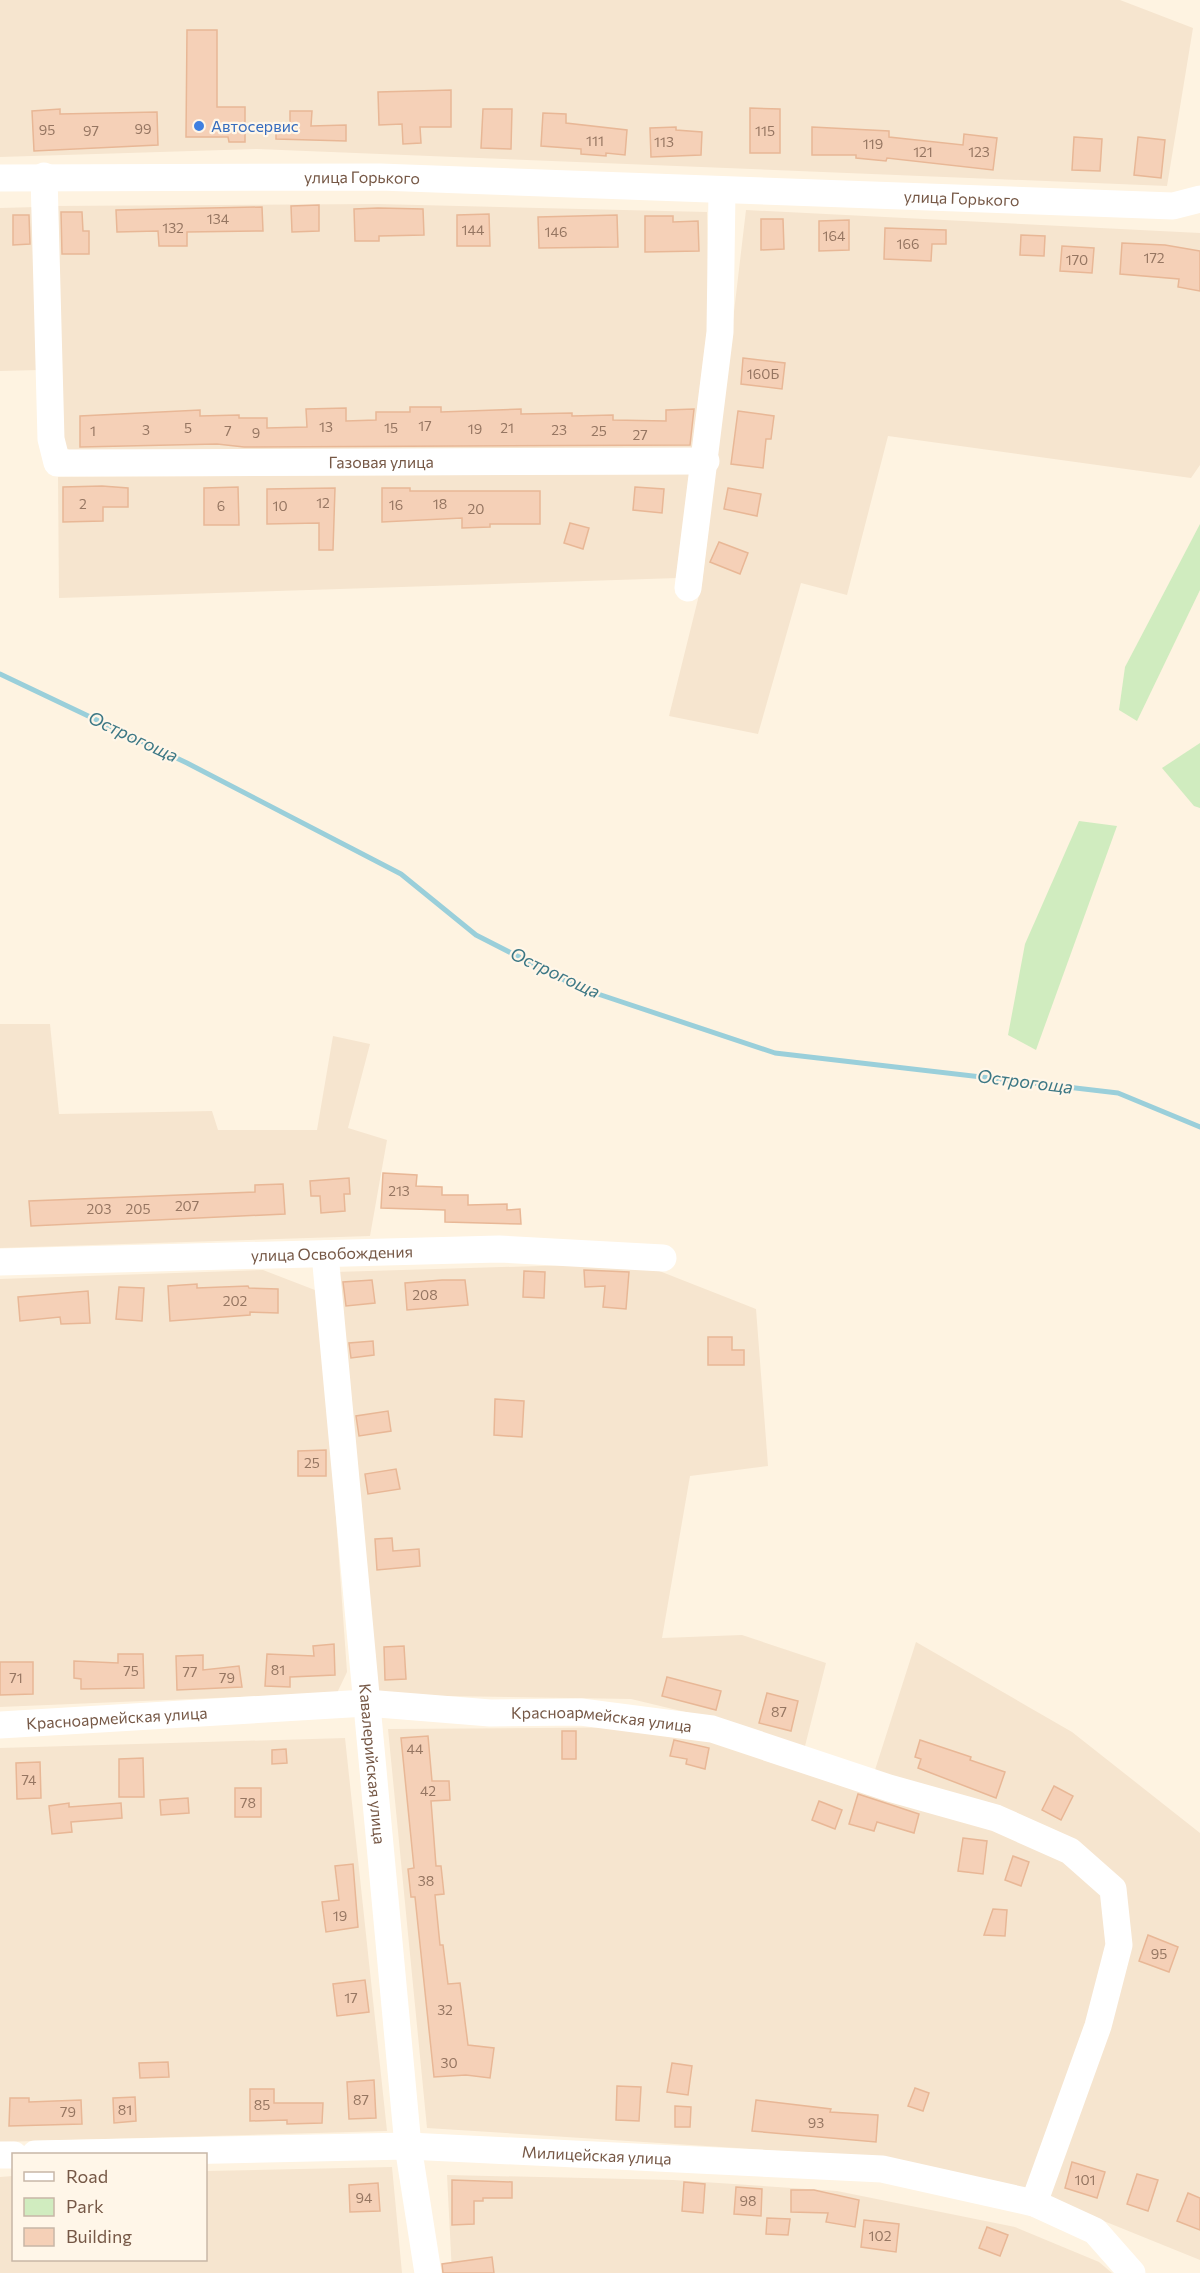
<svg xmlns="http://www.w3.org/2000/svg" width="1200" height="2273" font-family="Commissioner,sans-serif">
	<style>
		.residential { fill: #f6e5cf }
		.green { fill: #d0ecbf }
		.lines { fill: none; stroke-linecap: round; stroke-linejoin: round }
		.stream { stroke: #9acfda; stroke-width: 5 }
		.building { fill: #f5d0b7; stroke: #e8b796; stroke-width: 1.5 }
		.minor { stroke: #fff; stroke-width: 27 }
		.shop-dot { fill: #3f7fe0; stroke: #fff6e8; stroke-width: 2 }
		.labels { text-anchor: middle; stroke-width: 4.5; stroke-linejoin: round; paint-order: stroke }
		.number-label { font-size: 14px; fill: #967662 }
		.shop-label { font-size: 16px; fill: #366cbe; stroke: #fff6e8; text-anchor: start }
		.street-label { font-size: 16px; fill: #765846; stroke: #fff6e8 }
		.water-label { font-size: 18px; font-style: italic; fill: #3c7784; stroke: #fff6e8 }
	</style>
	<rect width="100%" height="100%" fill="#fef3e1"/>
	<g class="residential">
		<polygon points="0,0 1120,0 1193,28 1167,186 257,149 0,157"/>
		<polygon points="378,204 707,212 709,364 700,452 74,453 57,442 49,206"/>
		<polygon points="37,207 40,370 0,371 0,208"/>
		<polygon points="746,210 1200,233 1200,465 1191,478 888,436 847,595 801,583 758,734 669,716 702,583"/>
		<polygon points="694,474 678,578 59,598 58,477"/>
		<polygon points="0,1024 50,1024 59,1114 212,1111 218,1130 317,1130 333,1036 370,1044 348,1128 387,1140 370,1236 0,1248"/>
		<polygon points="639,1263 756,1309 768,1466 690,1476 662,1638 742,1635 826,1663 804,1750 719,1720 631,1699 374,1695 335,1272"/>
		<polygon points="263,1270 320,1292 347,1672 337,1693 0,1707 0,1279"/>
		<polygon points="916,1642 1072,1732 1200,1833 1200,2260 1047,2198 1120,1884 874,1773"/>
		<polygon points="667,1727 989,1827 1063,1857 1100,1891 1111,1938 1077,2060 1024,2192 891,2158 427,2128 388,1729"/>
		<polygon points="345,1738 387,2131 0,2142 0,1748"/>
		<polygon points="392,2167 402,2273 0,2273 0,2177 13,2176 14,2260 206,2260 206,2171"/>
		<polygon points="447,2175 673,2180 837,2191 1015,2227 1099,2262 1112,2273 452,2273"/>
	</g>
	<g class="green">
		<polygon points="1200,524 1200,590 1137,721 1119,710 1125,667"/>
		<polygon points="1200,743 1200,808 1194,806 1162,768"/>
		<polygon points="1079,821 1117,826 1036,1050 1008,1035 1025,944"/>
	</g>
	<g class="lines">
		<polyline class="stream" points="0,674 187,763 401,874 476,935 580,988 775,1053 1118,1093 1200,1127"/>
	</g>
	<g class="building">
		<polygon points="187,30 217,30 217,107 245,107 245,142 229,142 228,137 186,137"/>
		<polygon points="451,90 451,127 420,127 421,143 403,144 402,124 379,125 378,92"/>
		<polygon points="750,108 780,109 780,153 750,153"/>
		<polygon points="60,109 60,114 157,112 158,145 34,151 32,111"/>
		<polygon points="483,109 512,109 511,149 481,148"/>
		<polygon points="290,111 312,111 311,126 346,125 346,141 276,139 276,126 290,126"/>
		<polygon points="543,113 566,114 566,123 627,130 625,155 606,153 606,156 581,154 581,149 541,146"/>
		<polygon points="676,127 676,130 702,132 701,155 651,157 650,128"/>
		<polygon points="812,127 889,131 889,137 963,145 964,134 997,138 993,170 887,158 886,161 856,158 856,155 812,155"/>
		<polygon points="1074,137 1102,139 1100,171 1072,170"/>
		<polygon points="1138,137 1165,140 1161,178 1134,175"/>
		<polygon points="319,205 319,231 292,232 291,206"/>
		<polygon points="262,207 263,231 187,232 187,246 159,246 158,231 117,232 116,210"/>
		<polygon points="378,208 423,209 424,235 379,236 379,241 355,241 354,209"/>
		<polygon points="61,212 82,212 83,231 89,231 89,254 62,254"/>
		<polygon points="489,214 490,246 457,246 457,215"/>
		<polygon points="13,215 29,215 30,244 13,245"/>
		<polygon points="617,215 618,247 539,248 538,217"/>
		<polygon points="645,216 673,216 673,222 698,221 699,251 645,252"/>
		<polygon points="761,219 783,219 784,249 761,250"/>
		<polygon points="849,220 849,250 819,251 819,221"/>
		<polygon points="885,228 946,230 946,244 932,244 931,261 884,259"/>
		<polygon points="1021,235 1045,236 1044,256 1020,255"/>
		<polygon points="1122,243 1165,245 1200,251 1200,291 1178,287 1179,279 1120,274"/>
		<polygon points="1062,246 1094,248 1092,273 1060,271"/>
		<polygon points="743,358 785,363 782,389 741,384"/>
		<polygon points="410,407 441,407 441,412 521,409 521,414 572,413 572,416 613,415 613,420 666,421 666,410 694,409 690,445 244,447 217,444 80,447 80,416 200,410 200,416 239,415 239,418 267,418 267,428 307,427 306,409 346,408 346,421 376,420 376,412 410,412"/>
		<polygon points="738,411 774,416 771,439 766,439 763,468 731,464"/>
		<polygon points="102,486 128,488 128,507 103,507 103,521 63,522 63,487"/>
		<polygon points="238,487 239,525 204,525 204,488"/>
		<polygon points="635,487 664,489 662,513 633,510"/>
		<polygon points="335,488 333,550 319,550 319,523 267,524 267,489"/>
		<polygon points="382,488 410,488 410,491 540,491 540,524 490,524 490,527 462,528 462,518 382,522"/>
		<polygon points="728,488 761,494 757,516 724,509"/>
		<polygon points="570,523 589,528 583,549 564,543"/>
		<polygon points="719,542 748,553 740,574 710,562"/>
		<polygon points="383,1173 417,1175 416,1186 442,1187 442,1195 468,1195 468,1205 507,1204 507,1210 520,1209 521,1224 445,1222 445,1210 381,1208"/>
		<polygon points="349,1178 350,1194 344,1194 345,1211 321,1213 320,1196 311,1196 310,1181"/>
		<polygon points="283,1184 285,1214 31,1226 29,1201 255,1192 255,1185"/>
		<polygon points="584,1270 629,1272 626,1309 603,1307 605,1286 585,1287"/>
		<polygon points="524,1271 545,1272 544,1298 523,1297"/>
		<polygon points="372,1280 375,1303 346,1306 343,1282"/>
		<polygon points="442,1280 465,1280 468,1305 407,1310 405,1283"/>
		<polygon points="197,1284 197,1288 248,1286 249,1288 278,1289 278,1313 250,1312 250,1315 170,1321 168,1286"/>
		<polygon points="119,1287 144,1288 142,1321 116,1319"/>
		<polygon points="88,1291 90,1323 61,1324 60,1317 20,1321 18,1297"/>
		<polygon points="708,1337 732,1337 732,1350 744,1350 744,1365 708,1365"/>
		<polygon points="373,1341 374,1355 351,1358 349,1343"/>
		<polygon points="495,1399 524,1401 522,1437 494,1435"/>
		<polygon points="388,1411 391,1431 359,1436 356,1416"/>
		<polygon points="326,1450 326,1476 298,1476 298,1451"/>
		<polygon points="396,1469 400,1489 368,1494 365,1474"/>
		<polygon points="392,1538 393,1551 419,1549 420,1566 377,1570 375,1539"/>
		<polygon points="334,1644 335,1675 290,1677 290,1687 265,1686 267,1654 314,1656 313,1646"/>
		<polygon points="404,1646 406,1679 385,1680 384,1647"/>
		<polygon points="118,1654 143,1654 144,1688 81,1689 81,1679 74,1678 74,1661 118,1663"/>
		<polygon points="203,1655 203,1670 239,1666 242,1687 177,1690 176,1656"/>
		<polygon points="0,1662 33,1662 33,1694 0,1695"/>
		<polygon points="667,1677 721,1691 716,1710 662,1696"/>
		<polygon points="767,1693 798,1701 791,1731 759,1723"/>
		<rect x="562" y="1731" width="14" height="28"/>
		<polygon points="428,1736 432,1781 449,1781 450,1800 431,1801 436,1866 441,1866 444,1894 435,1895 440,1945 443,1945 448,1984 460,1983 468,2045 494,2048 490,2078 466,2075 434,2077 415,1897 411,1897 408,1869 414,1868 401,1738"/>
		<polygon points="674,1740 709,1748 705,1769 686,1764 687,1759 670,1756"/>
		<polygon points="920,1740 971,1757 970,1760 1005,1772 996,1798 918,1768 921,1759 915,1757"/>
		<polygon points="286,1749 287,1763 272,1764 272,1750"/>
		<polygon points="143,1758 144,1797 119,1797 119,1759"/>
		<polygon points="40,1762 41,1798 17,1799 16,1763"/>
		<polygon points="1054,1786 1073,1796 1061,1820 1042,1810"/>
		<rect x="235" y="1788" width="26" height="29"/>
		<polygon points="858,1794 919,1814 914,1833 877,1822 874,1831 849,1824"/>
		<polygon points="188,1798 189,1813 161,1815 160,1800"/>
		<polygon points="819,1801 842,1810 835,1829 812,1820"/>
		<polygon points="69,1803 69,1807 121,1803 122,1818 71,1822 72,1832 52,1834 49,1806"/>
		<polygon points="963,1838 987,1841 983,1874 958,1871"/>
		<polygon points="1013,1856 1029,1862 1021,1886 1005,1880"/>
		<polygon points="353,1864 358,1927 326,1932 322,1902 339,1900 335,1866"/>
		<polygon points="993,1909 1007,1910 1005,1936 984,1935"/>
		<polygon points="1148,1935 1178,1947 1169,1972 1139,1961"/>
		<polygon points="365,1980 369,2012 337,2016 333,1984"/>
		<polygon points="168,2062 169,2077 140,2078 139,2063"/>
		<polygon points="672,2063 692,2066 688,2095 667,2092"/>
		<polygon points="374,2080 376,2118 349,2119 347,2082"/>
		<polygon points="617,2086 641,2087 639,2121 616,2120"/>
		<polygon points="915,2088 929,2093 923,2111 908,2106"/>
		<polygon points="250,2089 274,2089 274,2103 323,2103 322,2123 287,2124 287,2120 250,2121"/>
		<polygon points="135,2097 136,2121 114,2123 113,2098"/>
		<polygon points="10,2098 29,2098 29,2102 81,2100 82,2124 9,2126"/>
		<polygon points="756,2100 831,2109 830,2112 878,2115 876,2142 752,2131"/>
		<polygon points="675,2106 691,2107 690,2127 675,2127"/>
		<polygon points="1072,2162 1105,2172 1097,2198 1065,2188"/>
		<polygon points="1137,2174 1158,2180 1148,2211 1127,2204"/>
		<polygon points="452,2180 512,2182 512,2198 483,2198 483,2201 474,2201 474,2224 452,2225"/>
		<polygon points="684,2182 705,2184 703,2213 682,2211"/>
		<polygon points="378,2183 380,2211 350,2212 349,2185"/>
		<polygon points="736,2187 762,2189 761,2216 734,2214"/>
		<polygon points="791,2190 814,2190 859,2200 855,2227 826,2222 828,2213 791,2212"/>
		<polygon points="1188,2193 1200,2198 1200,2230 1177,2221"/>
		<polygon points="767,2218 790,2219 788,2235 766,2234"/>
		<polygon points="864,2220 899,2224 896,2252 861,2247"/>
		<polygon points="987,2227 1008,2235 1000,2256 979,2248"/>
		<polygon points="492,2257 494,2273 443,2273 442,2264"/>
	</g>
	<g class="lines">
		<g class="minor">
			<path id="s1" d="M44,176l7,263 6,24 649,-2"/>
			<path id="s2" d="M0,178l380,-1 793,29 27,-7"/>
			<polyline points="688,588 720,332 722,191"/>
			<path id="s3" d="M325,1254l83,892 20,127"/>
			<path id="s4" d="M0,1262l499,-13 164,9"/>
			<path id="s5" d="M0,1725l366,-22 124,10 91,-1 131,17 177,59 107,30 74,33 43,38 6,56 -21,81 -64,177"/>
			<path id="s6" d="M35,2154l373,-8 474,23 152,34 61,28 37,42"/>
			<polyline points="0,2155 14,2155"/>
		</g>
	</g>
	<circle class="shop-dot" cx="199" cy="126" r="6"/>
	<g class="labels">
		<g class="number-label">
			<text x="143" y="134">99</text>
			<text x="47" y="135">95</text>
			<text x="91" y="136">97</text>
			<text x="765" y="136">115</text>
			<text x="595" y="146">111</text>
			<text x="664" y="147">113</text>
			<text x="873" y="149">119</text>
			<text x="923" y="157">121</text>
			<text x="979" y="157">123</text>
			<text x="218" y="224">134</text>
			<text x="173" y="233">132</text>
			<text x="473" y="235">144</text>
			<text x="556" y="237">146</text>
			<text x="834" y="241">164</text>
			<text x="908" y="249">166</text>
			<text x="1154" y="263">172</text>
			<text x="1077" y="265">170</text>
			<text x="763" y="379">160Б</text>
			<text x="425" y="431">17</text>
			<text x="326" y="432">13</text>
			<text x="188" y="433">5</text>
			<text x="391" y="433">15</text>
			<text x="507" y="433">21</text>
			<text x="475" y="434">19</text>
			<text x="146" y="435">3</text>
			<text x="559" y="435">23</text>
			<text x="93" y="436">1</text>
			<text x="228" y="436">7</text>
			<text x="599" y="436">25</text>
			<text x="256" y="438">9</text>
			<text x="640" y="440">27</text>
			<text x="323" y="508">12</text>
			<text x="83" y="509">2</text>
			<text x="440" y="509">18</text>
			<text x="396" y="510">16</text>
			<text x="221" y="511">6</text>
			<text x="280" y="511">10</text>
			<text x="476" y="514">20</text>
			<text x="399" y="1196">213</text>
			<text x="187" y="1211">207</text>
			<text x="99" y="1214">203</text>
			<text x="138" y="1214">205</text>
			<text x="425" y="1300">208</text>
			<text x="235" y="1306">202</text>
			<text x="312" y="1468">25</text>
			<text x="278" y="1675">81</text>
			<text x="131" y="1676">75</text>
			<text x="190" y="1677">77</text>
			<text x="16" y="1683">71</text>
			<text x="227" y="1683">79</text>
			<text x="779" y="1717">87</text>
			<text x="415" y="1754">44</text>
			<text x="29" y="1785">74</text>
			<text x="428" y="1796">42</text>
			<text x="248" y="1808">78</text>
			<text x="426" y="1886">38</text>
			<text x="340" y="1921">19</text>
			<text x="1159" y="1959">95</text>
			<text x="351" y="2003">17</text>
			<text x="445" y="2015">32</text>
			<text x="449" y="2068">30</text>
			<text x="361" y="2105">87</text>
			<text x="262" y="2110">85</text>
			<text x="125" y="2115">81</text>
			<text x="68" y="2117">79</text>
			<text x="816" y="2128">93</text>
			<text x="1085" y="2185">101</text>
			<text x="364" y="2203">94</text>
			<text x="748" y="2206">98</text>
			<text x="880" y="2241">102</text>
		</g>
		<g class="shop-label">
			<text x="211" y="132">Автосервис</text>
		</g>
		<g class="street-label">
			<text dy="6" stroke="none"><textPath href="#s2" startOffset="362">улица Горького</textPath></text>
			<text dy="6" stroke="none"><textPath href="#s2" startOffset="962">улица Горького</textPath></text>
			<text dy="6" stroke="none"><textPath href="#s1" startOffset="612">Газовая улица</textPath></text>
			<text dy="6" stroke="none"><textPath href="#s4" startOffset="332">улица Освобождения</textPath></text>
			<text dy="6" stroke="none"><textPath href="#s5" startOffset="117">Красноармейская улица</textPath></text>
			<text dy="6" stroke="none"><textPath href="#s5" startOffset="603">Красноармейская улица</textPath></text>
			<text dy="6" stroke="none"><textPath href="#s3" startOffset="512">Кавалерийская улица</textPath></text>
			<text dy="6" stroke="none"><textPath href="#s6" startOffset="562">Милицейская улица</textPath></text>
		</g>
		<g class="water-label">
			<text transform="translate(133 737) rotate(25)" y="6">Острогоща</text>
			<text transform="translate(555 973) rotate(25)" y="6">Острогоща</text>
			<text transform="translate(1025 1082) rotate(7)" y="6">Острогоща</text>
		</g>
	</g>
	<rect x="12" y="2153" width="195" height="108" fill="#fff6e8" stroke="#c8b7a7" stroke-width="1.5"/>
	<rect x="24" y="2172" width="30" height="9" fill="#ffffff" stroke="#c8b7a7" stroke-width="1.5"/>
	<text x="66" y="2183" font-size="18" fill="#765846">Road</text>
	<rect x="24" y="2198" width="30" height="18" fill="#d0ecbf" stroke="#c8b7a7" stroke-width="1.5"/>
	<text x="66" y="2213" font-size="18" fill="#765846">Park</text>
	<rect x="24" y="2228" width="30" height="18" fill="#f5d0b7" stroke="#c8b7a7" stroke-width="1.5"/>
	<text x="66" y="2243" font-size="18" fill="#765846">Building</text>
</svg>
